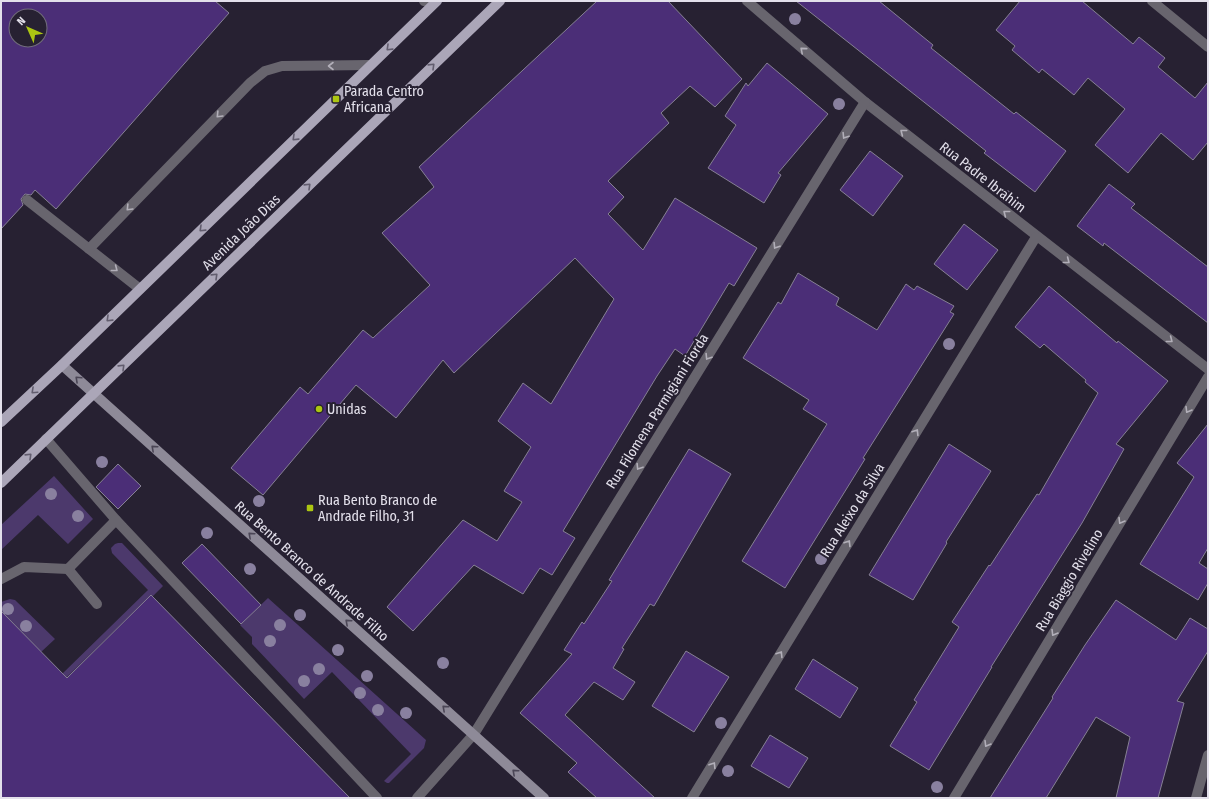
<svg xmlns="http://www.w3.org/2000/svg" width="1209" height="799" font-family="'Fira Sans Condensed',sans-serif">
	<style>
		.green { fill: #4c396c }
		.building { fill: #4b2e77; stroke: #868094; fill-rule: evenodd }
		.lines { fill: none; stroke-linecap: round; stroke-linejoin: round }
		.lane { stroke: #68656e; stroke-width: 10 }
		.street { stroke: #68656e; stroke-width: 10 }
		.secondary { stroke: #8e8a98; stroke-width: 10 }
		.primary { stroke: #aba6b8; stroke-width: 10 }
		.tree { fill: #89809f }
		.oneway { stroke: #625d6e }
		.oneway2 { stroke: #b2afb9 }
		.oneway3 { stroke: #4b4656 }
		.poi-dot { fill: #acc612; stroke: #272132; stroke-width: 1.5 }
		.labels { text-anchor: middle; stroke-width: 4; stroke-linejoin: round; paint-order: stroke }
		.poi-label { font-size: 14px; fill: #e3e0eb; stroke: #272132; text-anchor: start }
		.street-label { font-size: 14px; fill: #e3e0eb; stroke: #272132 }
	</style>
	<rect width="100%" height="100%" fill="#272132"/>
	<g class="green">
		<polygon points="54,476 93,519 68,544 38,515 1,550 1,525"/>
		<polygon points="118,543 122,543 163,586 153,596 151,595 66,678 62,674 148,590 112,553 111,548 115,544"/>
		<polygon points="268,598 426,740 424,748 389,783 387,783 384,781 411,754 332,672 304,699 252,644 252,637 240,625"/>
		<polygon points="10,599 15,600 55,639 41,652 7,617 1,623 1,602"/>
	</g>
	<g class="building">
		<path d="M1,1h214l14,12 -173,196 -21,-19 -4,5 -6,-1 -4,5 2,6 -22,24zM16,16h24v24h-24z"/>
		<polygon points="597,1 668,1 742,79 715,107 690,86 661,113 669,123 608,181 624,197 608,214 643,250 675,198 757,248 734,286 729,283 685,356 675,349 657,376 563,531 575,538 552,575 540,568 523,594 474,565 413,631 387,607 463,520 497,541 522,502 504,491 531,447 498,421 523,383 551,404 614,299 575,258 454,373 443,360 396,418 356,385 263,495 231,468 300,387 308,394 363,330 373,338 430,285 382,233 434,187 419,167"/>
		<polygon points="796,1 879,1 933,45 931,48 1014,114 1016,112 1066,151 1035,192 984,153 986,151"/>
		<polygon points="1020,1 1082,1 1133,44 1139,37 1165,58 1158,67 1195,98 1208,82 1208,142 1193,160 1161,133 1128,173 1095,145 1125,109 1088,78 1074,95 1042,69 1039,73 1012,50 1015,46 996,30"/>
		<polygon points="767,63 828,114 778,173 781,175 764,203 708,168 736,125 725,116 746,83 748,86"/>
		<polygon points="870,151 903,176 873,216 840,190"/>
		<polygon points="1109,184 1135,204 1131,208 1208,267 1208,323 1104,243 1103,246 1077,226"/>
		<polygon points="964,224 998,250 967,290 934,264"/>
		<polygon points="798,273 839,298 836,305 877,330 906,284 914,290 917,286 954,306 950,312 954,314 863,458 865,459 785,588 742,561 827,424 803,409 809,400 743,358 778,302 781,304"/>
		<polygon points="1049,286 1117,343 1118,341 1168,381 1116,444 1124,449 1082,523 991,667 992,667 929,770 890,746 917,702 914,700 959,627 952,622 989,565 990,566 1037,494 1039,495 1098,393 1085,382 1086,380 1044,344 1040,348 1015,327"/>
		<polygon points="1208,424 1208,548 1199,563 1208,569 1208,583 1198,600 1140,564 1194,477 1177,463"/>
		<polygon points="949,444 991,471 946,542 947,543 913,600 869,575"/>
		<polygon points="689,449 731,474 654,606 650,604 622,648 624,649 613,668 635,682 623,700 594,682 565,715 655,798 597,798 568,772 577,763 520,713 572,654 564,650 582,622 584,624 612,581 609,580"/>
		<polygon points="118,464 141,486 118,509 96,487"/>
		<polygon points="202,544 261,605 241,624 182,563"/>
		<polygon points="151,595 350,798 1,798 1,611 67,678"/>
		<polygon points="1116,600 1176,640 1190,618 1208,629 1208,651 1177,701 1184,703 1158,798 1116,798 1130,737 1096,717 1046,798 990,798 1053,698 1052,697 1085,645"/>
		<polygon points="686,651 729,677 694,732 652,706"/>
		<polygon points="813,659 858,688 840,718 795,689"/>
		<polygon points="770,735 808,758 789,788 751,766"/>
	</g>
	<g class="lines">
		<g class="lane">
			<polyline points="424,1 434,3"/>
			<polyline points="27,200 140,289"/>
			<polyline points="89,249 250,83 265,71 282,66 370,65"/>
			<polyline points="46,439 116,520"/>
			<polyline points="68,569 97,604"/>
			<polyline points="1,579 24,567 68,569 116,520 377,798"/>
			<polyline points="417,798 474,734"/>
		</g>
		<g class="street">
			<polyline points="747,1 865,102 1208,369"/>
			<polyline points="1152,1 1208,47"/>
			<polyline points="474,734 865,102"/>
			<polyline points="692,798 1036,237"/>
			<polyline points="954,798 1208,377"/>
			<polyline points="1196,798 1208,755"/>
		</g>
		<polyline class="secondary" points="62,365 544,798"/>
		<g class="primary">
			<polyline points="1,422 62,365 437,1"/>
			<polyline points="1,483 500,1"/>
		</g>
	</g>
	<g class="tree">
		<circle cx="795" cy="19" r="6"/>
		<circle cx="839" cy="104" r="6"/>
		<circle cx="1006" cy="196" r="6"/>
		<circle cx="949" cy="344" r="6"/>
		<circle cx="102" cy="462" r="6"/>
		<circle cx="51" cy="494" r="6"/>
		<circle cx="259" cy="501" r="6"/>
		<circle cx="78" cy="516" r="6"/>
		<circle cx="207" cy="533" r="6"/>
		<circle cx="821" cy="559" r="6"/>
		<circle cx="250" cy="569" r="6"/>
		<circle cx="8" cy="609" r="6"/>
		<circle cx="300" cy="615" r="6"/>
		<circle cx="280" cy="625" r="6"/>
		<circle cx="26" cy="626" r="6"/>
		<circle cx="270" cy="641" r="6"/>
		<circle cx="338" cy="650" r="6"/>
		<circle cx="443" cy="663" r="6"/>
		<circle cx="319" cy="669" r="6"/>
		<circle cx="367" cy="676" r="6"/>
		<circle cx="304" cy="681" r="6"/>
		<circle cx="360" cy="693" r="6"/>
		<circle cx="378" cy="710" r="6"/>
		<circle cx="406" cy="713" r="6"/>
		<circle cx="721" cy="723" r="6"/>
		<circle cx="728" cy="771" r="6"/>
		<circle cx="937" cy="787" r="6"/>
	</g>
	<defs><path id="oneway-chevron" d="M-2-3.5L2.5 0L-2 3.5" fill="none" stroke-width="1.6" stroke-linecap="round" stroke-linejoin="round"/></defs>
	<g class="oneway">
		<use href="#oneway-chevron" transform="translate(389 48) rotate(136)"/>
		<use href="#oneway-chevron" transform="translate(432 66) rotate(-44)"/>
		<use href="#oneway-chevron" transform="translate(295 138) rotate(136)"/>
		<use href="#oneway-chevron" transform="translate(308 186) rotate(-44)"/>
		<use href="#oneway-chevron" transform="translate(202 229) rotate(136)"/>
		<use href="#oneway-chevron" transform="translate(215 276) rotate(-44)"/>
		<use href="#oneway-chevron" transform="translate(109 319) rotate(136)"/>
		<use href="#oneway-chevron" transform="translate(122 367) rotate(-44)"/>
		<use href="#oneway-chevron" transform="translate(34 391) rotate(137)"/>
		<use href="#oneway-chevron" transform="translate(29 456) rotate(-44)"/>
	</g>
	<g class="oneway2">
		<use href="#oneway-chevron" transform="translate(803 50) rotate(-139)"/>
		<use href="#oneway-chevron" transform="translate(331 66) rotate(180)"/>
		<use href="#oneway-chevron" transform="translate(219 115) rotate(134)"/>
		<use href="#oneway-chevron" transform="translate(903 132) rotate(-142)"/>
		<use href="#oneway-chevron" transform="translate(845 136) rotate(122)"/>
		<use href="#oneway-chevron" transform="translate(129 208) rotate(134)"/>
		<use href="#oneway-chevron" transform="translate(1006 213) rotate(-142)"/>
		<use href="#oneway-chevron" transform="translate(776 246) rotate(122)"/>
		<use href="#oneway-chevron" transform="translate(1067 261) rotate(38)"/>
		<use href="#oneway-chevron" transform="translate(115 269) rotate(38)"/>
		<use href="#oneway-chevron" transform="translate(1170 340) rotate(38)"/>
		<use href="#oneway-chevron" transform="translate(708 357) rotate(122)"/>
		<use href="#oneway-chevron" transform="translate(1188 410) rotate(121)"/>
		<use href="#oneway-chevron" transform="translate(916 432) rotate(-58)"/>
		<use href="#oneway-chevron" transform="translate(639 467) rotate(122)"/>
		<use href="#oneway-chevron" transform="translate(1121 521) rotate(121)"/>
		<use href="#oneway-chevron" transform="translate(848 543) rotate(-58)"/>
		<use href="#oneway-chevron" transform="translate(1054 633) rotate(121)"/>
		<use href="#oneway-chevron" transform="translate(780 654) rotate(-58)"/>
		<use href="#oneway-chevron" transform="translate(987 744) rotate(121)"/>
		<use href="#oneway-chevron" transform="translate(713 765) rotate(-58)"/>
	</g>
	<g class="oneway3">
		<use href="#oneway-chevron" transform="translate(78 379) rotate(-137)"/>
		<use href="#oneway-chevron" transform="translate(154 448) rotate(-138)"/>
		<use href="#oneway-chevron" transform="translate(251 535) rotate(-138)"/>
		<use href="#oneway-chevron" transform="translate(348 622) rotate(-138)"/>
		<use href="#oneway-chevron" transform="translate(445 708) rotate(-138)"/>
		<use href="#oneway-chevron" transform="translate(515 772) rotate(-138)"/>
	</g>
	<g class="poi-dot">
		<rect x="332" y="95" width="8" height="8" rx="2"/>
		<circle cx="319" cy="409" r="4"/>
		<rect x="306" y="504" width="8" height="8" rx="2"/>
	</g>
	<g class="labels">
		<g class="poi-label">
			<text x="344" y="96">Parada Centro<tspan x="344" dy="16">Africana</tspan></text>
			<text x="327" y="414">Unidas</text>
			<text x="318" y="505">Rua Bento Branco de<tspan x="318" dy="16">Andrade Filho, 31</tspan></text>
		</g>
		<g class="street-label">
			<text transform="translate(983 177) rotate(38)" y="5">Rua Padre Ibrahim</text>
			<text transform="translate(241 232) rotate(-44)" y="5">Avenida João Dias</text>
			<text transform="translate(657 411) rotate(-58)" y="5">Rua Filomena Parmigiani Fiorda</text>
			<text transform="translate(852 510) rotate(-58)" y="5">Rua Aleixo da Silva</text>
			<text transform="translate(312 571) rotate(42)" y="5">Rua Bento Branco de Andrade Filho</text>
			<text transform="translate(1069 580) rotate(-59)" y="5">Rua Biaggio Rivelino</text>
		</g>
	</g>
	<rect width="1209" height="799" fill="none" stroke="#e3e0eb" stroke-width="4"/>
	<g transform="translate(28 28) rotate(315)"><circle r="19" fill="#272132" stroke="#726d7c"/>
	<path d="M0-3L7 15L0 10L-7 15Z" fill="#acc612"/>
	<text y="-6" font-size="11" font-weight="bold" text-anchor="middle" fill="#e3e0eb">N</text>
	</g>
</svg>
